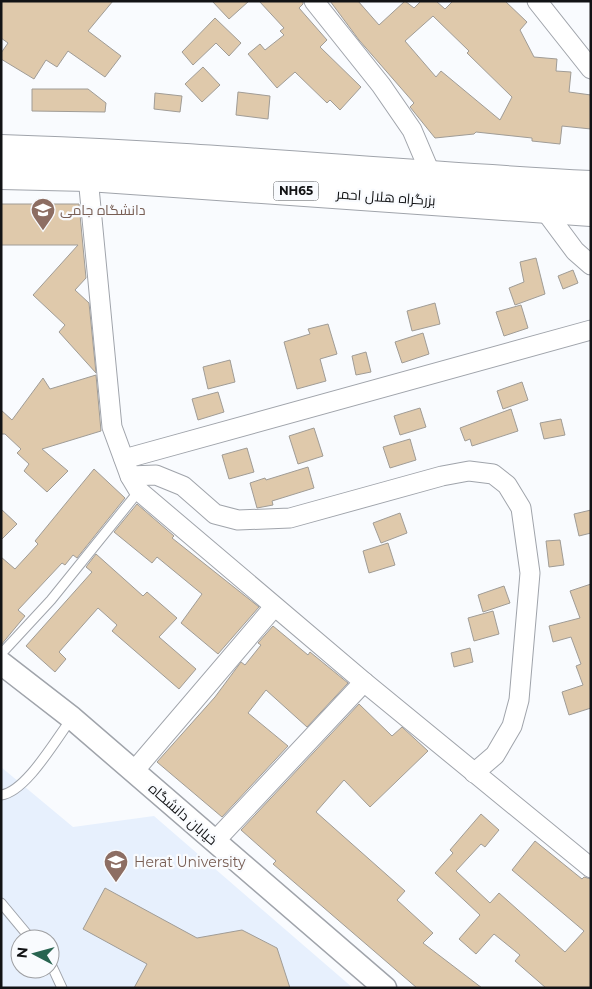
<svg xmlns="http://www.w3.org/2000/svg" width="592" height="989" font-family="Montserrat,Cairo,sans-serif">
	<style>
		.built { fill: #e7f0fd; fill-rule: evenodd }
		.building { fill: #dfc9ab; stroke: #a09c96; fill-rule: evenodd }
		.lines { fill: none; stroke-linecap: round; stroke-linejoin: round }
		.service-casing { stroke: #a0a4ab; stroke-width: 11 }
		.minor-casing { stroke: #a0a4ab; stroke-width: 21 }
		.tertiary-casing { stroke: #a0a4ab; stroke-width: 25 }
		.trunk-casing { stroke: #a0a4ab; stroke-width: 30 }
		.service { stroke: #fff; stroke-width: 9 }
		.minor { stroke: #fff; stroke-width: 19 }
		.tertiary { stroke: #fff; stroke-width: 22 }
		.trunk { stroke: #fff; stroke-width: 28 }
		.labels { text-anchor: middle; stroke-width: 4.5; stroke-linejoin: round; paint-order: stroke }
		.shield { fill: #f9fbfe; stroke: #57595b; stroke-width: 1 }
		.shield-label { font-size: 12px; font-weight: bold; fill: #121315 }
		.street-label { font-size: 14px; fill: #121315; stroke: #f9fbfe }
		.education-label { font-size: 14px; fill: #785e54; stroke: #f9fbfe; text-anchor: start }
	</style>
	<rect width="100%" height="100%" fill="#f9fbfe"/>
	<path class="built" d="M1,767l72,60 81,-11 199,172h-352zM20,939h30v30h-30z"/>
	<g class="building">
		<polygon points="1,1 113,1 88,31 121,56 105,77 68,51 57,67 46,60 34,79 1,59 1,53 8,43 1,38"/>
		<polygon points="212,1 249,1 229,19"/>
		<polygon points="259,1 303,1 303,4 299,8 327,40 320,47 361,87 340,110 330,100 327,103 295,72 277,88 248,54 260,44 265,50 284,35 280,31 284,28"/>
		<path d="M330,1h28l21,24 26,-24 9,7 7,-7h15l9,8 8,-8h52l22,21 -7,8 14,27 23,2 -1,12 15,1 -2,20 22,3v34l-29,-3 -2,18 -28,-3v-3l-56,-6 -2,2 -39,4 -25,-31 4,-4 -55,-63zM433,16l36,35 -2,2 45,44 -12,23 -59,-49 -5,6 -31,-36z"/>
		<polygon points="215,18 241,43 229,56 216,43 193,65 182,52"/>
		<polygon points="203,67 220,85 202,102 185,84"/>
		<polygon points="32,89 88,89 106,103 105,112 32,111"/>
		<polygon points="238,92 270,96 268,119 236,115"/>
		<polygon points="155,93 182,96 180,112 154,109"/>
		<polygon points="1,204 79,204 86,278 75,290 89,303 96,373 59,332 65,325 33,295 78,245 1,245"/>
		<polygon points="536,258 545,294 515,305 509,288 524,282 520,262"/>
		<polygon points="573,270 578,283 563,289 558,276"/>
		<polygon points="435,303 440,324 412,331 407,311"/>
		<polygon points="521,305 528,328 504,336 496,312"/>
		<polygon points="328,324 337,354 320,359 326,381 297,389 284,342 310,334 308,329"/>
		<polygon points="423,333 429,354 402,363 395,342"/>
		<polygon points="366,352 371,372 356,375 352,356"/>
		<polygon points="230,360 235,382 208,389 203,367"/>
		<polygon points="96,375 101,431 42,449 68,471 47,492 24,471 29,464 17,453 21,449 5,434 1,434 1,410 12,420 43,378 50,389"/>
		<polygon points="522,382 528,400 503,409 497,391"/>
		<polygon points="218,392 224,412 198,420 192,399"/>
		<polygon points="420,408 426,427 400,435 394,416"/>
		<polygon points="511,409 518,431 472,446 470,439 465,441 460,428"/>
		<polygon points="561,419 565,435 544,439 540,423"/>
		<polygon points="314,428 323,456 298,464 289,436"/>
		<polygon points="410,439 416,460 390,468 383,447"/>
		<polygon points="247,448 254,472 229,479 222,455"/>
		<polygon points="308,467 314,488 272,501 273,505 257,508 250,483 265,478 266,480"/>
		<polygon points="94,469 125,498 77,558 73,555 65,565 62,563 18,610 25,616 1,645 1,557 15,569 38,544 35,541"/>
		<polygon points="137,504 174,536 172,538 259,607 218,654 181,623 202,594 157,557 152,563 114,532"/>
		<polygon points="1,509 17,524 1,540"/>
		<polygon points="591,510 591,533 579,536 574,514"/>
		<polygon points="400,513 407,533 381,543 373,523"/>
		<polygon points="560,540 564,565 549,567 546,541"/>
		<polygon points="388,543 395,565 369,573 363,551"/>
		<polygon points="96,554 143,596 147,592 177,618 159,637 196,669 179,689 112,631 117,625 98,608 59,652 66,659 55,672 26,646 92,572 86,567"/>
		<polygon points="591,584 591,708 569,715 562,692 583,685 576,666 581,664 571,637 553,642 549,626 580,618 570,591"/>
		<polygon points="504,586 510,603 483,612 478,595"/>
		<polygon points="493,611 499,634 474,641 468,618"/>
		<polygon points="273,626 308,655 310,652 348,683 307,727 266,690 248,713 288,746 222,817 157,762 215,697 241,662 245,665 261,645 258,643"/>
		<polygon points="470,648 473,662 454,667 451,653"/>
		<polygon points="359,704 392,736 402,727 428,751 370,807 344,780 316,812 405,891 397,900 433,933 423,943 482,988 417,988 273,864 276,861 241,830"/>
		<polygon points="481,814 499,830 485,847 481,844 456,871 490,903 499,893 565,952 584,931 512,870 535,841 582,879 584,877 591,879 591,988 546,988 515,961 520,955 494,934 476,954 459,939 480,915 435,873 453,853 450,850"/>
		<polygon points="105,888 197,938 242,930 277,948 290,988 134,988 147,964 83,929"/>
	</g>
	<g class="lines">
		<defs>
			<g id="service">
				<polyline points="1,654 51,600 139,491"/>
				<path d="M1,795c25,-3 55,-56 71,-77"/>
				<polyline points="1,903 31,939"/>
				<polyline points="50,962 62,988"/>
			</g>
			<g id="minor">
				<polyline points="314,1 381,85 412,130 432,177"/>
				<polyline points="537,1 591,69"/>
				<polyline points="88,177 112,427 130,476 139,491 364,682 591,868"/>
				<polyline points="543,208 575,251 591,265"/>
				<polyline points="124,459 591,330"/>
				<polyline points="130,476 156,475 183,486 215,514 238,520 290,518 442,476 469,471 493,474 507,485 521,508 530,573 519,700 512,726 495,755 474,773"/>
				<polyline points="134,771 274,607"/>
				<polyline points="215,841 364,682"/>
			</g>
			<polyline id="tertiary" points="1,663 72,718 385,988"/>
			<g id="trunk">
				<path d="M1,149c197,6 393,26 590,36"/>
				<polyline points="1,175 88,177 591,212"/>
			</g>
		</defs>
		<use href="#service" class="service-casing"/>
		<use href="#minor" class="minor-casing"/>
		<use href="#tertiary" class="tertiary-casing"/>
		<use href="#trunk" class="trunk-casing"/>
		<use href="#service" class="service"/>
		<use href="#minor" class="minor"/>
		<use href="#tertiary" class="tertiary"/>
		<use href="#trunk" class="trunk"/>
	</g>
	<defs>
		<symbol id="university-pin" viewBox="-11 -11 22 30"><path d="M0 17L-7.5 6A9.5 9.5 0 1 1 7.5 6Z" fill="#8d6e63" stroke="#f9fbfe"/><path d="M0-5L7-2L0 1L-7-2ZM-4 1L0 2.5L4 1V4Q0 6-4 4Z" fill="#fff"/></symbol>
	</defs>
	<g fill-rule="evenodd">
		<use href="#university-pin" x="29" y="196" width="28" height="38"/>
		<use href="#university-pin" x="102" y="848" width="28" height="38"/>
	</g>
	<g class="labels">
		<rect class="shield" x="273.5" y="181.5" width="45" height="19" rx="4"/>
		<g class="shield-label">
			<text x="296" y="195">NH65</text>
		</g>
		<g class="street-label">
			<text transform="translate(386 197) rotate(4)" y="5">بزرگراه هلال احمر</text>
			<text transform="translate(183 814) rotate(41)" y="5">خیابان دانشگاه</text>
		</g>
		<g class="education-label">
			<text x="60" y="215">دانشگاه جامی</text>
			<text x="134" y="867">Herat University</text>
		</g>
	</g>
	<rect width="592" height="989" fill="none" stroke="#121315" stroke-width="5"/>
	<g transform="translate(35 954) rotate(276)"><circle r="24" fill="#f9fbfe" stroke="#9d9ea1"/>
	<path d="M0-4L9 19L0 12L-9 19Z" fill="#286450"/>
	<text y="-8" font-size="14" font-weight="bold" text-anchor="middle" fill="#121315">N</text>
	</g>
</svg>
